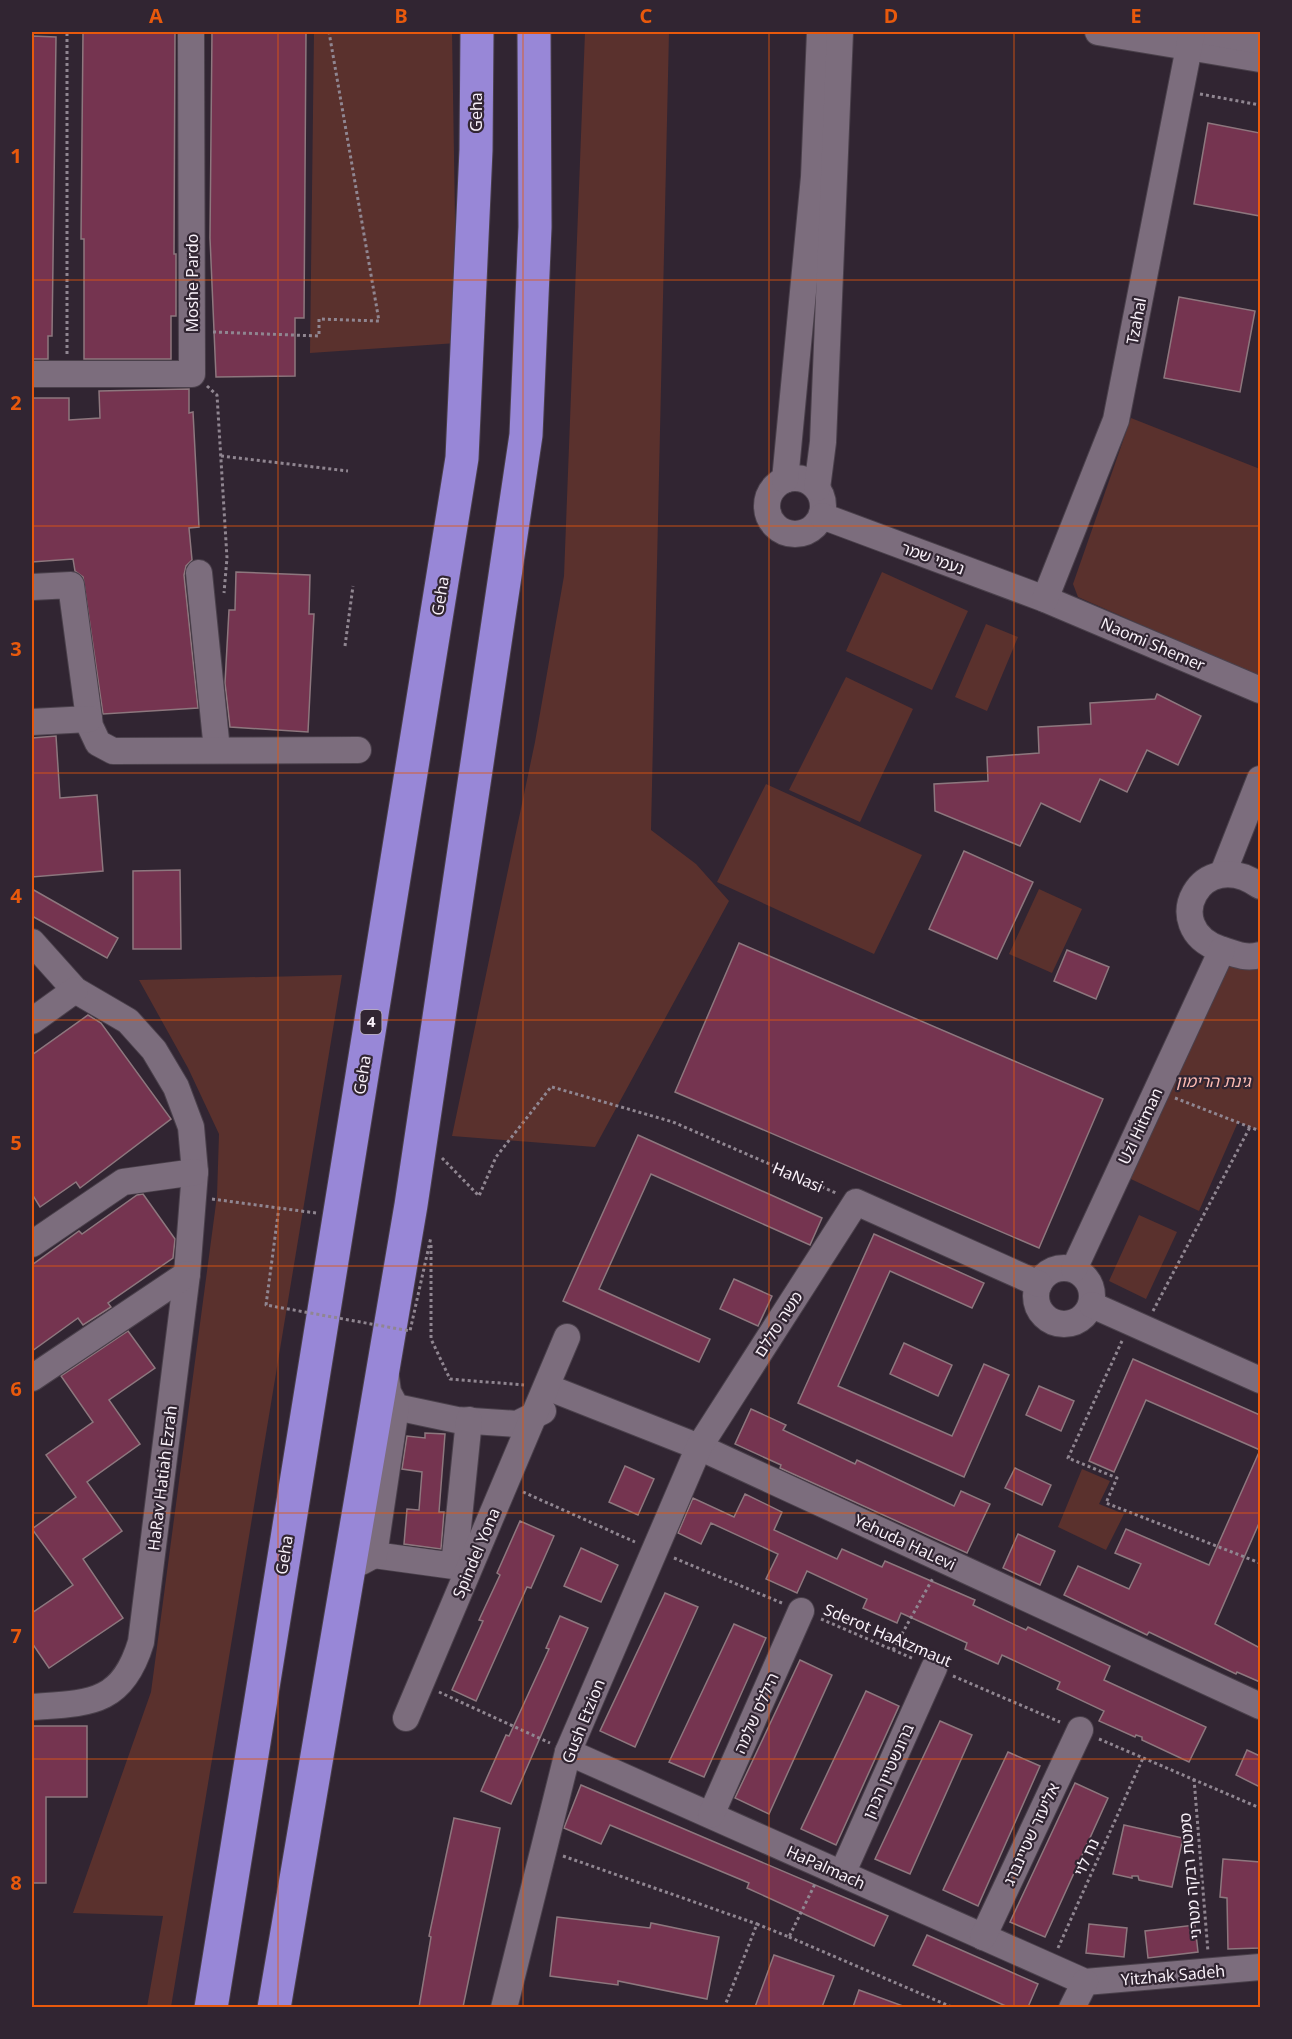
<svg xmlns="http://www.w3.org/2000/svg" width="1292" height="2039" font-family="Georgia,'Noto Sans Hebrew',serif">
	<style>
		.green { fill: #5a312d }
		.building { fill: #753450; stroke: #8d777e; stroke-width: 1.5 }
		.lines { fill: none; stroke-linecap: round; stroke-linejoin: round }
		.minor-casing { stroke: #4a404b; stroke-width: 28 }
		.highway-casing { stroke: #4a404b; stroke-width: 35 }
		.path { stroke: #908691; stroke-width: 3; stroke-dasharray: 3 3; stroke-linecap: butt }
		.minor { stroke: #7c6d7d; stroke-width: 26 }
		.highway { stroke: #9887d7; stroke-width: 33 }
		.path-bridge { stroke: #908691; stroke-width: 3; stroke-dasharray: 3 3; stroke-linecap: butt }
		.grid { fill: none; stroke: #e8590c; stroke-width: 1.5; stroke-opacity: 0.55 }
		.labels { text-anchor: middle; stroke-width: 4.5; stroke-linejoin: round; paint-order: stroke }
		.shield { fill: #312532; stroke: #bdb4bd; stroke-width: 1.5 }
		.shield-label { font-size: 15px; font-weight: bold; fill: #f9f1f9 }
		.street-label { font-size: 16px; fill: #f9f1f9; stroke: #312532 }
		.park-label { font-size: 16px; font-style: italic; fill: #fbbab2; stroke: #312532 }
		.neatline { fill: none; stroke: #e8590c; stroke-width: 2 }
		.grid-label { font-size: 20px; text-anchor: middle; font-weight: bold; fill: #e8590c }
	</style>
	<rect width="100%" height="100%" fill="#312532"/>
	<g class="green">
		<polygon points="314,32 452,32 457,343 310,353"/>
		<polygon points="585,32 669,32 651,830 696,864 729,901 595,1147 452,1136 535,742 564,576"/>
		<polygon points="1131,418 1260,469 1260,677 1078,597 1073,584"/>
		<polygon points="882,572 968,611 932,690 846,651"/>
		<polygon points="986,624 1018,637 987,711 955,697"/>
		<polygon points="846,677 913,709 860,822 789,790"/>
		<polygon points="766,784 922,855 874,954 717,882"/>
		<polygon points="1039,889 1082,909 1052,973 1009,954"/>
		<polygon points="1222,950 1260,955 1260,1131 1238,1122 1199,1211 1118,1173"/>
		<polygon points="342,975 171,2007 147,2007 163,1916 73,1913 151,1692 217,1196 219,1134 188,1068 139,980"/>
		<polygon points="1139,1215 1177,1232 1146,1299 1109,1281"/>
		<polygon points="1082,1469 1110,1481 1099,1504 1124,1514 1106,1550 1058,1527"/>
	</g>
	<g class="building">
		<polygon points="83,32 175,32 174,254 176,254 176,316 171,316 171,359 84,359 84,239 81,239"/>
		<polygon points="212,32 306,32 304,318 295,318 295,376 216,377 210,238"/>
		<polygon points="32,36 56,37 52,336 48,336 48,359 32,359"/>
		<polygon points="1208,123 1260,133 1260,216 1194,204"/>
		<polygon points="1179,297 1255,311 1240,392 1164,378"/>
		<polygon points="189,389 189,413 193,412 199,527 189,528 192,560 186,566 184,575 198,708 103,714 83,577 75,571 73,559 32,562 32,398 69,398 69,420 100,418 99,391"/>
		<polygon points="236,572 310,575 309,614 314,614 308,732 230,727 225,683 229,610 235,610"/>
		<polygon points="1157,694 1201,716 1178,765 1147,750 1127,792 1100,779 1080,822 1041,803 1020,846 935,811 934,784 988,781 987,757 1039,753 1038,727 1091,724 1090,703 1155,699"/>
		<polygon points="56,736 60,798 97,795 103,871 32,877 32,738"/>
		<polygon points="964,851 1033,882 997,959 929,929"/>
		<polygon points="180,870 181,949 133,949 133,871"/>
		<polygon points="32,889 118,938 107,958 32,916"/>
		<polygon points="739,943 1103,1099 1039,1248 675,1092"/>
		<polygon points="1067,950 1109,967 1096,999 1054,981"/>
		<polygon points="88,1015 101,1023 171,1119 80,1188 76,1182 40,1207 32,1194 32,1055"/>
		<polygon points="638,1135 822,1218 810,1245 651,1174 599,1289 710,1339 699,1362 563,1301"/>
		<polygon points="143,1194 175,1239 173,1258 108,1303 111,1307 83,1325 78,1318 32,1351 32,1265 79,1231 82,1234 137,1195"/>
		<polygon points="874,1234 984,1283 972,1308 890,1271 838,1386 952,1436 984,1364 1009,1375 964,1477 798,1403"/>
		<polygon points="734,1279 772,1296 758,1326 720,1309"/>
		<polygon points="128,1331 155,1368 109,1400 140,1444 87,1482 122,1531 83,1559 123,1618 49,1668 32,1643 32,1613 73,1585 32,1529 76,1497 46,1455 93,1422 61,1376"/>
		<polygon points="904,1343 952,1365 938,1396 890,1374"/>
		<polygon points="1133,1359 1260,1415 1260,1521 1215,1624 1260,1648 1260,1682 1237,1672 1236,1674 1149,1632 1147,1635 1064,1595 1078,1566 1129,1589 1141,1564 1115,1553 1126,1529 1209,1565 1260,1450 1146,1400 1114,1472 1089,1461"/>
		<polygon points="1039,1386 1074,1401 1061,1431 1026,1415"/>
		<polygon points="751,1409 786,1425 783,1430 855,1464 857,1460 954,1506 961,1491 990,1504 967,1553 780,1468 781,1465 735,1444"/>
		<polygon points="425,1433 445,1434 439,1512 444,1512 441,1549 404,1544 407,1509 419,1510 422,1472 402,1469 407,1436 425,1438"/>
		<polygon points="625,1466 654,1479 638,1515 609,1502"/>
		<polygon points="1015,1468 1051,1485 1042,1505 1005,1488"/>
		<polygon points="745,1494 782,1512 774,1530 837,1559 842,1549 882,1567 885,1561 975,1600 973,1605 1026,1630 1028,1627 1110,1666 1104,1680 1206,1727 1189,1762 1142,1740 1142,1737 1136,1735 1135,1737 1099,1721 1104,1711 1057,1689 1060,1682 1002,1655 998,1664 965,1649 967,1643 901,1613 897,1623 863,1608 867,1599 807,1571 797,1593 766,1579 778,1554 711,1523 701,1544 678,1533 693,1498 734,1517"/>
		<polygon points="520,1521 554,1536 531,1588 527,1587 476,1701 452,1690 483,1621 479,1620 500,1575 497,1573"/>
		<polygon points="1018,1534 1055,1551 1040,1585 1003,1568"/>
		<polygon points="581,1548 618,1565 601,1602 564,1586"/>
		<polygon points="665,1593 698,1607 635,1747 600,1731"/>
		<polygon points="560,1616 588,1628 511,1804 481,1791 506,1735 509,1736 549,1649 546,1648"/>
		<polygon points="734,1624 766,1638 704,1777 669,1762"/>
		<polygon points="800,1660 832,1675 769,1814 735,1798"/>
		<polygon points="866,1691 899,1706 836,1845 801,1829"/>
		<polygon points="940,1721 972,1735 910,1874 875,1859"/>
		<polygon points="32,1726 87,1726 87,1797 46,1797 46,1883 32,1883"/>
		<polygon points="1247,1750 1260,1756 1260,1787 1236,1775"/>
		<polygon points="1008,1752 1040,1766 978,1906 943,1890"/>
		<polygon points="1075,1783 1108,1798 1045,1937 1010,1922"/>
		<polygon points="581,1785 888,1916 874,1946 747,1888 749,1883 610,1825 601,1844 564,1828"/>
		<polygon points="454,1818 500,1828 463,2007 419,2007 431,1937 429,1936"/>
		<polygon points="1124,1825 1183,1838 1172,1887 1139,1880 1138,1876 1132,1876 1132,1878 1113,1874"/>
		<polygon points="1223,1859 1260,1862 1260,1948 1228,1949 1227,1898 1220,1897"/>
		<polygon points="557,1917 650,1928 651,1923 719,1937 707,1999 618,1981 618,1985 550,1976"/>
		<polygon points="1089,1924 1127,1928 1124,1957 1086,1953"/>
		<polygon points="1195,1925 1198,1952 1148,1958 1145,1931"/>
		<polygon points="927,1935 1038,1984 1028,2007 1008,2007 913,1965"/>
		<polygon points="774,1955 834,1976 822,2007 755,2007"/>
		<polygon points="859,1990 903,2006 902,2007 853,2007"/>
	</g>
	<g class="lines">
		<defs>
			<g id="minor">
				<polyline points="1098,32 1260,59"/>
				<polyline points="1209,32 1260,41"/>
				<polyline points="32,374 192,374 191,32"/>
				<circle cx="795" cy="506" r="28"/>
				<polyline points="785,480 814,177 820,32"/>
				<polyline points="817,488 823,442 840,32"/>
				<polyline points="822,516 1045,599 1260,690"/>
				<polyline points="199,573 217,750"/>
				<polyline points="32,587 71,585 90,726 98,743 113,751 358,750"/>
				<polyline points="1045,599 1116,420 1192,32"/>
				<polyline points="32,722 89,719"/>
				<polyline points="1223,873 1260,779"/>
				<path d="M1260,886c-59,-42 -102,41 -40,63 15,5 25,10 40,6"/>
				<path d="M32,942l43,48 53,31 26,29 22,37 15,40 4,45 -8,102 -46,368c-19,63 -52,61 -109,65"/>
				<polyline points="32,1021 75,990"/>
				<polyline points="32,1244 123,1182 195,1172"/>
				<circle cx="1064" cy="1296" r="28"/>
				<polyline points="1074,1269 1222,950"/>
				<polyline points="1092,1305 1260,1380"/>
				<polyline points="385,1370 388,1392 396,1407 457,1420 517,1424 543,1411"/>
				<polyline points="32,1378 187,1274"/>
				<polyline points="547,1387 699,1447 1260,1706"/>
				<polyline points="374,1555 454,1566 469,1420"/>
				<polyline points="361,1562 374,1555 396,1407"/>
				<polyline points="406,1718 567,1337"/>
				<polyline points="568,1752 1085,1982 1260,1967"/>
				<polyline points="711,1815 801,1611"/>
				<polyline points="842,1874 934,1668"/>
				<polyline points="983,1937 1080,1730"/>
				<polyline points="504,2008 568,1752 699,1447 856,1202 1039,1284"/>
				<polyline points="1072,2008 1085,1982"/>
			</g>
			<g id="highway">
				<polyline points="211,2008 462,458 476,150 477,32"/>
				<polyline points="274,2008 411,1205 526,435 535,227 534,32"/>
			</g>
		</defs>
		<use href="#minor" class="minor-casing"/>
		<use href="#highway" class="highway-casing"/>
		<g class="path">
			<polyline points="1200,94 1260,105"/>
			<polyline points="213,332 319,336 319,319 379,321 329,32"/>
			<polyline points="67,354 67,32"/>
			<polyline points="207,386 217,395 227,558 224,593"/>
			<polyline points="221,456 348,471"/>
			<polyline points="345,646 353,586"/>
			<polyline points="552,1087 673,1122 836,1193"/>
			<polyline points="1175,1098 1260,1131"/>
			<polyline points="442,1158 479,1196 496,1157 551,1087"/>
			<polyline points="212,1199 316,1213"/>
			<polyline points="431,1245 431,1339 450,1379 524,1385"/>
			<polyline points="1153,1311 1250,1127"/>
			<polyline points="1122,1341 1068,1458 1117,1478 1106,1503 1260,1563"/>
			<polyline points="523,1492 635,1542"/>
			<polyline points="674,1558 782,1603"/>
			<polyline points="821,1619 914,1659"/>
			<polyline points="893,1650 933,1578"/>
			<polyline points="953,1676 1060,1722"/>
			<polyline points="439,1692 550,1743"/>
			<polyline points="1099,1739 1260,1808"/>
			<polyline points="1194,1779 1208,1952"/>
			<polyline points="563,1856 757,1924"/>
			<polyline points="789,1937 954,2008"/>
			<polyline points="1058,1948 1143,1758"/>
			<polyline points="724,2008 757,1924 789,1937 815,1884"/>
		</g>
		<use href="#minor" class="minor"/>
		<use href="#highway" class="highway"/>
		<polyline class="path-bridge" points="279,1207 266,1305 410,1331 431,1237"/>
	</g>
	<path class="grid" d="M278,32v1976M523,32v1976M769,32v1976M1014,32v1976M32,280h1228M32,526h1228M32,773h1228M32,1020h1228M32,1266h1228M32,1513h1228M32,1759h1228"/>
	<g class="labels">
		<rect class="shield" x="360.5" y="1010" width="21" height="24" rx="4.5"/>
		<g class="shield-label">
			<text x="371" y="1027">4</text>
		</g>
		<g class="street-label">
			<text transform="translate(476 112) rotate(-90)" y="6">Geha</text>
			<text transform="translate(192 283) rotate(-90)" y="6">Moshe Pardo</text>
			<text transform="translate(1136 321) rotate(-79)" y="6">Tzahal</text>
			<text transform="translate(933 558) rotate(20)" y="6">נעמי שמר</text>
			<text transform="translate(440 596) rotate(-81)" y="6">Geha</text>
			<text transform="translate(1153 644) rotate(23)" y="6">Naomi Shemer</text>
			<text transform="translate(362 1075) rotate(-81)" y="6">Geha</text>
			<text transform="translate(1140 1126) rotate(-65)" y="6">Uzi Hitman</text>
			<text transform="translate(798 1177) rotate(23)" y="6">HaNasi</text>
			<text transform="translate(778 1324) rotate(-57)" y="6">משה סללם</text>
			<text transform="translate(162 1478) rotate(-83)" y="6">HaRav Hatiah Ezrah</text>
			<text transform="translate(905 1542) rotate(25)" y="6">Yehuda HaLevi</text>
			<text transform="translate(476 1553) rotate(-67)" y="6">Spindel Yona</text>
			<text transform="translate(284 1555) rotate(-81)" y="6">Geha</text>
			<text transform="translate(888 1635) rotate(23)" y="6">Sderot HaAtzmaut</text>
			<text transform="translate(756 1713) rotate(-66)" y="6">היללס שלמה</text>
			<text transform="translate(583 1721) rotate(-68)" y="6">Gush Etzion</text>
			<text transform="translate(888 1771) rotate(-66)" y="6">ברונשטיין הכהן</text>
			<text transform="translate(1031 1834) rotate(-65)" y="6">אליעזר שטיינברג</text>
			<text transform="translate(1086 1857) rotate(-66)" y="6">נח לוי</text>
			<text transform="translate(826 1867) rotate(24)" y="6">HaPalmach</text>
			<text transform="translate(1190 1876) rotate(-95)" y="6">סמטת רבקה מטרני</text>
			<text transform="translate(1173 1975) rotate(-5)" y="6">Yitzhak Sadeh</text>
		</g>
		<g class="park-label">
			<text x="1213" y="1087">גינת הרימון</text>
		</g>
	</g>
	<rect width="1292" height="2039" fill="none" stroke="#312532" stroke-width="66"/>
	<rect x="33" y="33" width="1226" height="1973" class="neatline"/>
	<g class="grid-label">
		<text x="156" y="23">A</text>
		<text x="401" y="23">B</text>
		<text x="646" y="23">C</text>
		<text x="891" y="23">D</text>
		<text x="1136" y="23">E</text>
		<text x="16" y="163">1</text>
		<text x="16" y="410">2</text>
		<text x="16" y="656">3</text>
		<text x="16" y="903">4</text>
		<text x="16" y="1150">5</text>
		<text x="16" y="1396">6</text>
		<text x="16" y="1643">7</text>
		<text x="16" y="1890">8</text>
	</g>
</svg>
